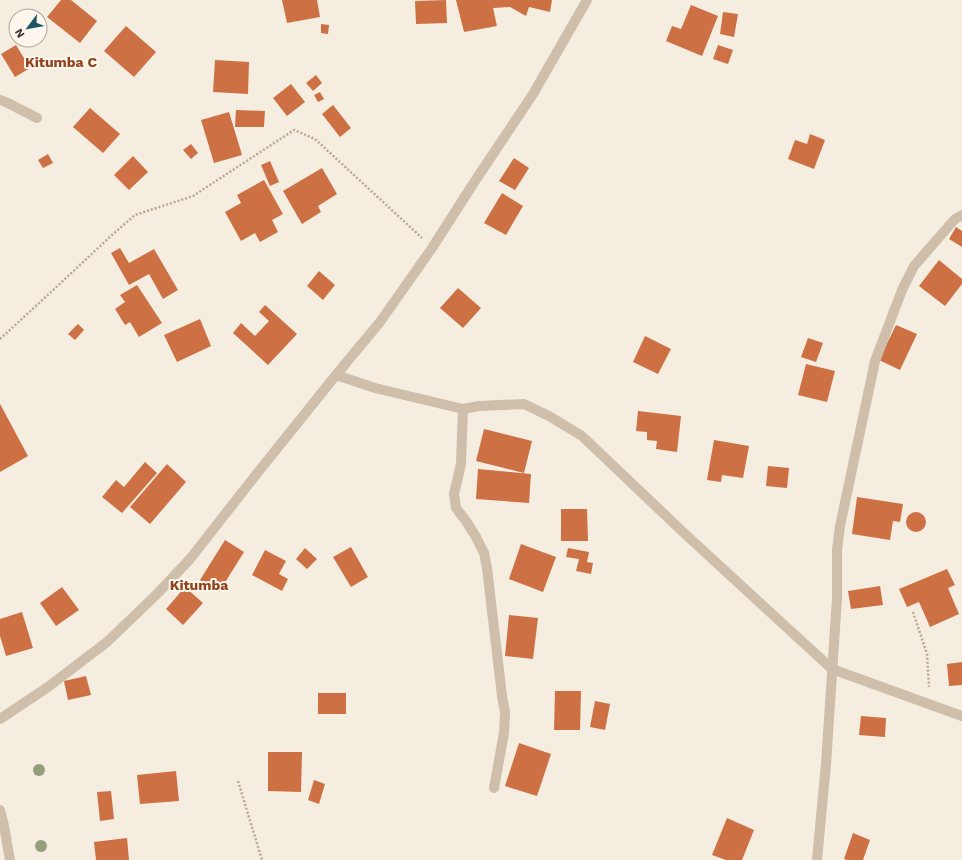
<svg xmlns="http://www.w3.org/2000/svg" width="962" height="860" font-family="'Work Sans',sans-serif">
	<style>
		.building { fill: #cd7145 }
		.lines { fill: none; stroke-linecap: round; stroke-linejoin: round }
		.path { stroke: #baa894; stroke-width: 2.5; stroke-dasharray: 2 2; stroke-linecap: butt }
		.minor { stroke: #cebeaa; stroke-width: 10 }
		.tertiary { stroke: #cebeaa; stroke-width: 10 }
		.tree { fill: #959d7d }
		.labels { text-anchor: middle; stroke-width: 4; stroke-linejoin: round; paint-order: stroke }
		.quarter-label { font-size: 14px; font-weight: bold; fill: #91421d; stroke: #fcf6ed }
	</style>
	<rect width="100%" height="100%" fill="#f5ede0"/>
	<g class="building">
		<polygon points="61,0 71,0 97,21 80,43 47,17"/>
		<polygon points="282,0 317,0 320,17 287,23"/>
		<polygon points="446,0 447,23 416,24 415,1"/>
		<polygon points="456,0 552,0 550,12 529,7 526,16 510,7 493,8 497,26 464,32"/>
		<polygon points="691,5 718,16 702,56 666,41 672,26 681,29"/>
		<polygon points="723,12 738,14 734,37 720,34"/>
		<polygon points="321,24 329,25 328,34 321,33"/>
		<polygon points="126,26 156,52 134,77 104,51"/>
		<polygon points="16,45 30,68 15,77 1,54"/>
		<polygon points="718,45 733,50 728,64 713,59"/>
		<polygon points="215,60 249,62 248,94 213,92"/>
		<polygon points="316,75 322,83 313,91 306,83"/>
		<polygon points="291,84 305,102 287,116 273,98"/>
		<polygon points="320,92 324,99 318,102 314,95"/>
		<polygon points="333,105 351,128 340,137 322,114"/>
		<polygon points="90,108 120,134 103,153 73,127"/>
		<polygon points="236,110 265,111 264,127 235,127"/>
		<polygon points="229,112 242,155 214,163 201,120"/>
		<polygon points="810,134 825,140 814,169 788,159 795,140 807,144"/>
		<polygon points="191,144 198,153 191,159 183,150"/>
		<polygon points="48,154 53,163 43,168 38,160"/>
		<polygon points="133,156 148,172 129,190 114,175"/>
		<polygon points="514,158 529,168 515,190 499,181"/>
		<polygon points="270,161 279,182 270,186 261,165"/>
		<polygon points="322,168 337,194 318,206 321,212 302,224 283,191"/>
		<polygon points="264,180 283,214 272,220 278,232 260,242 255,233 241,241 225,212 241,203 237,195"/>
		<polygon points="502,193 523,206 506,235 484,223"/>
		<polygon points="956,227 962,231 962,247 949,239"/>
		<polygon points="120,248 129,263 154,249 178,290 163,299 149,274 129,285 111,253"/>
		<polygon points="939,260 962,279 962,284 945,306 919,286"/>
		<polygon points="319,271 335,285 323,300 307,286"/>
		<polygon points="137,285 162,323 139,337 130,322 125,325 115,309 125,302 120,295"/>
		<polygon points="458,288 481,308 463,328 440,308"/>
		<polygon points="265,305 297,334 268,365 233,333 241,323 255,336 269,321 259,312"/>
		<polygon points="200,319 211,346 177,362 164,335"/>
		<polygon points="78,324 84,330 75,340 68,334"/>
		<polygon points="896,325 917,334 900,370 879,360"/>
		<polygon points="645,336 671,349 658,374 633,362"/>
		<polygon points="808,338 823,343 816,362 801,357"/>
		<polygon points="806,364 835,371 827,402 798,395"/>
		<polygon points="0,404 28,456 0,472"/>
		<polygon points="638,411 681,416 677,452 656,449 657,441 647,440 647,432 636,431"/>
		<polygon points="484,429 532,441 524,473 476,461"/>
		<polygon points="714,440 749,446 743,478 722,475 721,482 707,480"/>
		<polygon points="145,462 157,473 122,513 102,497 116,480 124,487"/>
		<polygon points="167,464 186,482 150,524 130,507"/>
		<polygon points="768,466 789,468 787,488 766,486"/>
		<polygon points="478,469 531,474 529,503 476,499"/>
		<polygon points="857,497 903,504 900,522 893,521 890,540 852,534"/>
		<polygon points="561,509 587,509 588,541 561,541"/>
		<circle cx="916" cy="522" r="10"/>
		<polygon points="225,540 244,552 219,592 200,580"/>
		<polygon points="521,544 556,557 543,592 509,579"/>
		<polygon points="351,547 368,577 351,587 333,557"/>
		<polygon points="305,548 317,559 307,569 296,559"/>
		<polygon points="568,548 589,552 587,562 593,563 591,574 576,571 579,559 566,557"/>
		<polygon points="265,550 286,561 279,574 288,579 282,591 252,575"/>
		<polygon points="947,569 955,585 948,588 959,614 930,627 919,602 907,607 899,589"/>
		<polygon points="880,586 883,605 851,609 848,591"/>
		<polygon points="62,587 79,610 56,626 40,603"/>
		<polygon points="185,587 203,603 183,625 166,609"/>
		<polygon points="22,612 33,648 6,656 0,636 0,619"/>
		<polygon points="509,615 538,618 533,659 505,656"/>
		<polygon points="962,662 962,685 949,686 947,664"/>
		<polygon points="86,676 91,695 68,700 64,681"/>
		<polygon points="555,691 581,691 580,730 554,730"/>
		<rect x="318" y="693" width="28" height="21"/>
		<polygon points="595,701 610,704 605,730 590,727"/>
		<polygon points="861,716 886,718 885,737 859,735"/>
		<polygon points="519,743 551,754 537,796 505,786"/>
		<polygon points="268,752 302,752 301,792 268,791"/>
		<polygon points="176,771 179,801 140,804 137,775"/>
		<polygon points="314,780 325,784 319,804 308,800"/>
		<polygon points="111,791 114,819 100,821 97,792"/>
		<polygon points="727,818 754,830 742,860 726,860 712,855"/>
		<polygon points="853,833 870,840 863,860 847,860 844,859"/>
		<polygon points="127,838 129,860 96,860 94,842"/>
	</g>
	<g class="lines">
		<g class="path">
			<polyline points="0,339 50,293 113,234 135,215 193,196 294,130 315,139 422,238"/>
			<polyline points="913,612 927,654 929,687"/>
			<polyline points="238,781 262,860"/>
		</g>
		<g class="minor">
			<polyline points="0,100 8,103 37,118"/>
			<polyline points="336,375 375,388 463,409 479,406 524,404 549,416 582,436 684,533 832,669 962,716"/>
			<polyline points="463,409 461,464 454,494 456,508 466,521 476,537 484,553 487,568 502,696 505,712 504,733 494,788"/>
			<polyline points="0,719 48,687 107,642 157,594 190,559 255,476 336,375 380,322 432,248 475,181 533,94 587,0"/>
			<polyline points="817,860 826,764 837,598 837,550 840,526 875,361 902,290 914,266 955,219 962,215"/>
		</g>
		<polyline class="tertiary" points="0,810 4,826 10,860"/>
	</g>
	<g class="tree">
		<circle cx="39" cy="770" r="6"/>
		<circle cx="41" cy="846" r="6"/>
	</g>
	<g class="labels">
		<g class="quarter-label">
			<text x="61" y="67">Kitumba C</text>
			<text x="199" y="590">Kitumba</text>
		</g>
	</g>
	<g transform="translate(28 28) rotate(238)"><circle r="19" fill="#fcf6ed" stroke="#afa79f"/>
	<path d="M0-3L7 15L0 10L-7 15Z" fill="#1c5761"/>
	<text y="-6" font-size="11" font-weight="bold" text-anchor="middle" fill="#3c312a">N</text>
	</g>
</svg>
